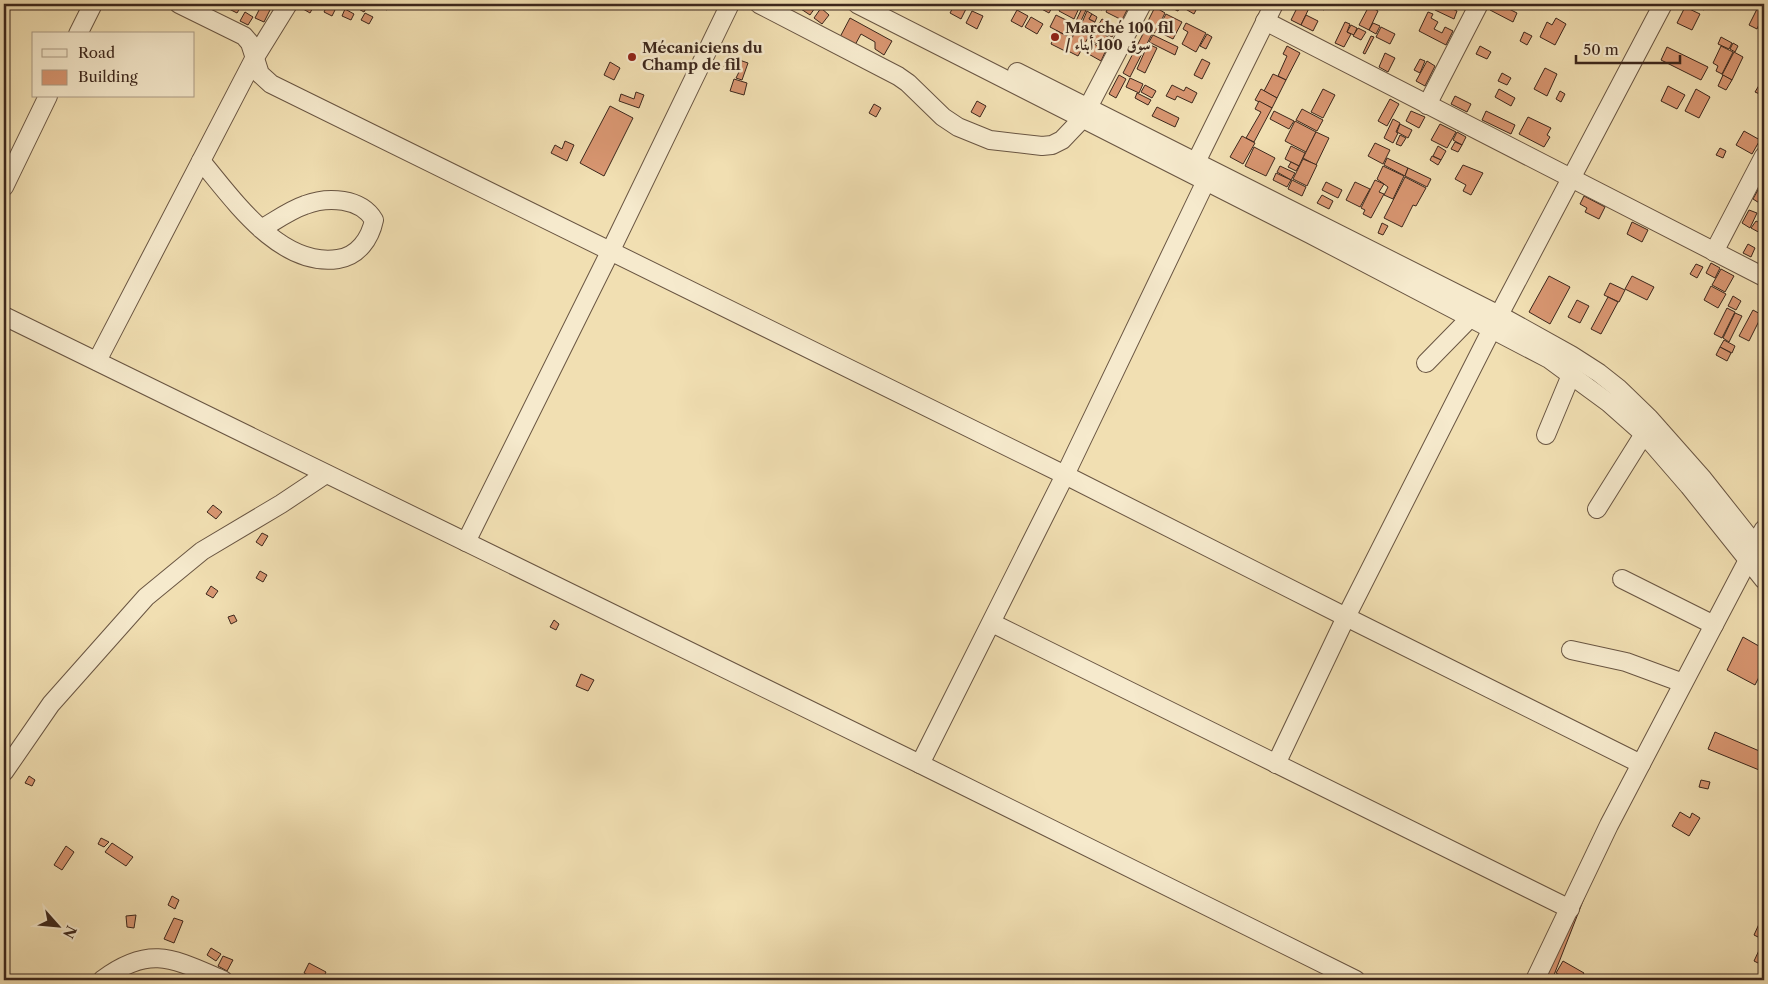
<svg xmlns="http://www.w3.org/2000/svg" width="1768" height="984" font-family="'Libre Caslon Text',Amiri,serif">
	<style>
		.building { fill: #d89671; stroke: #3c271c }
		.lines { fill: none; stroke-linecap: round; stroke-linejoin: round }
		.minor-casing { stroke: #695542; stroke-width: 20 }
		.minor { stroke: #f6eacd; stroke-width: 18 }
		.poi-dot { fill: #8f2418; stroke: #f6eacd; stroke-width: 2 }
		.labels { text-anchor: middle; stroke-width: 5; stroke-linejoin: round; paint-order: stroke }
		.poi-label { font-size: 15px; font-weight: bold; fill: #3c271c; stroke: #f6eacd; text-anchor: start }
	</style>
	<rect width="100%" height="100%" fill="#f1dfb2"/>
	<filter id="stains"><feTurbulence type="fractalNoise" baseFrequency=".004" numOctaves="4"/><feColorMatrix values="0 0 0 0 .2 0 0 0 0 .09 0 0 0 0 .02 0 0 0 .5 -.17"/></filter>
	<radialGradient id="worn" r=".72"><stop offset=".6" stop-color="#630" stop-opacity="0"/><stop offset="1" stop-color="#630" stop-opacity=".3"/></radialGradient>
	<g class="building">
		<polygon points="232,4 242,5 237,13 229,9"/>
		<polygon points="262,4 273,4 264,22 255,18"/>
		<polygon points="299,4 315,4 310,13 298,6"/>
		<polygon points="328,4 338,4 332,16 324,12"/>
		<polygon points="356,4 368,5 364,12 355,7"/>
		<polygon points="380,4 390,4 387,10 379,6"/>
		<polygon points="800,4 815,4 817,5 810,15 798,7"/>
		<polygon points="955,4 960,4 967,7 961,19 950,13"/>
		<polygon points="1037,4 1054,4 1049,13 1036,6"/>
		<polygon points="1062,4 1075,4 1080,6 1074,19 1059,11"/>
		<polygon points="1090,4 1105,4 1102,10"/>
		<polygon points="1110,4 1130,4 1122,20 1106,12"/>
		<polygon points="1163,4 1182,4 1178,11"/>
		<polygon points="1183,4 1199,4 1194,14 1182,7"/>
		<polygon points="1299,4 1311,4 1301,25 1291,20"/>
		<polygon points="1312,4 1327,4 1324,10"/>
		<polygon points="1367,4 1381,4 1378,10"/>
		<polygon points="1438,4 1442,4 1457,11 1454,19 1435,10"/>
		<polygon points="1493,4 1499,4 1517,13 1513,22 1490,10"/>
		<polygon points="1695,4 1708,4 1704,10 1695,5"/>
		<polygon points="1369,6 1378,11 1369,30 1359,25"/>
		<polygon points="1155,7 1165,13 1155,33 1148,29 1150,25 1147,23"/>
		<polygon points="1685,7 1700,14 1692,30 1677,23"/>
		<polygon points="821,8 829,15 822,24 814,18"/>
		<polygon points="1082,8 1086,10 1080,23 1076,21"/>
		<polygon points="345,9 354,14 351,20 342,16"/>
		<polygon points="1757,9 1764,13 1757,29 1749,25"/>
		<polygon points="1017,10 1028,16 1022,27 1011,21"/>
		<polygon points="972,11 983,16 977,29 966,23"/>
		<polygon points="1087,11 1092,14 1089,19 1095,22 1091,29 1081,25"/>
		<polygon points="245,12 253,17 248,25 240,21"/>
		<polygon points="1428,12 1433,14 1431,18 1438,22 1434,29 1442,33 1445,27 1453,31 1446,45 1419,31"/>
		<polygon points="365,13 373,17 369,24 361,20"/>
		<polygon points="1092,14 1097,17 1095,22 1089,19"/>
		<polygon points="1166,14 1182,22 1173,39 1157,31"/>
		<polygon points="1056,15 1078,26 1071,38 1050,27"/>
		<polygon points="1306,15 1318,21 1313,31 1301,25"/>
		<polygon points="1031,17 1043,24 1037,34 1025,27"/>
		<polygon points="850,18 892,41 884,55 875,49 875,42 861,34 855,45 840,37"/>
		<polygon points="1556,18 1566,24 1555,45 1540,37 1547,22 1552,25"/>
		<polygon points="1102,19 1118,27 1112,37 1096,29"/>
		<polygon points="1345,22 1350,24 1347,32 1351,34 1344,47 1335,43"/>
		<polygon points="1186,23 1206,33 1196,52 1182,44 1188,32 1183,29"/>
		<polygon points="1373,23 1380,26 1376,34 1369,30"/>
		<polygon points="1351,25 1357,28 1354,35 1347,32"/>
		<polygon points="1381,27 1395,34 1390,44 1376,37"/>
		<polygon points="1077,28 1090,34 1078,56 1066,50"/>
		<polygon points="1358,28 1366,32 1361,40 1353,36"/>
		<polygon points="1096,30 1112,39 1107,49 1090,40"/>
		<polygon points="1145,30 1152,34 1130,77 1123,73"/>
		<polygon points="1057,31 1071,38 1065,51 1051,44"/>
		<polygon points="1524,32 1532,36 1527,45 1520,41"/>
		<polygon points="1207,34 1212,37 1206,49 1200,46"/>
		<polygon points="1153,35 1178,47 1175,55 1149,42"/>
		<polygon points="1371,36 1374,37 1365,54 1363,53"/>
		<polygon points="1721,37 1732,43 1729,49 1718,44"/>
		<polygon points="1090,42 1106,50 1101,61 1085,52"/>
		<polygon points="1733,43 1738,46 1735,52 1730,49"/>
		<polygon points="1148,44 1157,48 1145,73 1137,69"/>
		<polygon points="1287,46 1300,53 1286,80 1278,76 1287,56 1283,54"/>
		<polygon points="1480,46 1491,52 1487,59 1476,54"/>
		<polygon points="1721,46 1733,52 1722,74 1716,71 1718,66 1713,63"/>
		<polygon points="1667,47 1708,67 1701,80 1661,60"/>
		<polygon points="1734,52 1743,57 1732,80 1722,75"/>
		<polygon points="1385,53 1395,58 1388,72 1379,67"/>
		<polygon points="728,56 748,63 742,80 736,78 739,72 724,67"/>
		<polygon points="1202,59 1210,63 1202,79 1194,75"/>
		<polygon points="1420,59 1425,61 1420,73 1414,70"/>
		<polygon points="1427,61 1435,66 1425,86 1416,81"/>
		<polygon points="610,62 620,68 614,80 604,75"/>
		<polygon points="1545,68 1557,74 1547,96 1534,89"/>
		<polygon points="1502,73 1511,78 1507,85 1498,81"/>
		<polygon points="1273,74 1286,80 1277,98 1264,91"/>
		<polygon points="1119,75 1126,79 1116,98 1109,94"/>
		<polygon points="1723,75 1732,80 1726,90 1718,86"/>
		<polygon points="1764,77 1764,96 1755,92"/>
		<polygon points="1130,78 1143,84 1139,93 1126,87"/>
		<polygon points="734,79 747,83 744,95 730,91"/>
		<polygon points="1145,85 1156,91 1152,98 1141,92"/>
		<polygon points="1172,85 1184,91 1186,87 1197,93 1192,103 1177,96 1175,100 1166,96"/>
		<polygon points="1668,86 1685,95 1677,109 1661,101"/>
		<polygon points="1261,89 1277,98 1272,108 1255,100"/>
		<polygon points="1323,89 1335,95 1323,118 1311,112"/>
		<polygon points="1499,89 1515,98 1511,106 1495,97"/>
		<polygon points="1696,89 1710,97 1699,118 1685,111"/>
		<polygon points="1560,91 1565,94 1561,102 1556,99"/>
		<polygon points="636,92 644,95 639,108 619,101 621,94 634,99"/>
		<polygon points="1137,93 1151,100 1148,105 1135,98"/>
		<polygon points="1455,96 1471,104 1467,112 1451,104"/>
		<polygon points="1390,99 1399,104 1387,126 1378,121"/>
		<polygon points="977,101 986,106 980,117 971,112"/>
		<polygon points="1259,101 1272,108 1254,142 1246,138 1261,112 1255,109"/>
		<polygon points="874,104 881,108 876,117 869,113"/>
		<polygon points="610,106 633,118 604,176 580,163"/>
		<polygon points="1157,107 1179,118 1175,127 1152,116"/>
		<polygon points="1302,109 1323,120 1317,131 1296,120"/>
		<polygon points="1274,111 1294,121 1289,129 1270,119"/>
		<polygon points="1411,111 1425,117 1419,128 1406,121"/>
		<polygon points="1486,111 1515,125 1511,134 1482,120"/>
		<polygon points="1528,117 1551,128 1547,135 1550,137 1544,147 1519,134"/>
		<polygon points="1393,119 1400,123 1396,132 1398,133 1393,143 1384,138"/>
		<polygon points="1295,121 1316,132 1306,152 1285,141"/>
		<polygon points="1400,124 1412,130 1408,138 1397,132"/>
		<polygon points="1440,124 1456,132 1447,148 1431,140"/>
		<polygon points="1744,131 1760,140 1752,154 1736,145"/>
		<polygon points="1316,132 1329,138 1316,165 1303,158"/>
		<polygon points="1457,132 1466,137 1462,145 1453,140"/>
		<polygon points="1400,135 1406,138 1401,146 1396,144"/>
		<polygon points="1242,136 1255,143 1243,164 1230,157"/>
		<polygon points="565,141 574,145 567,161 551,153 555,145 562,149"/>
		<polygon points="1455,142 1462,145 1458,152 1451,149"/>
		<polygon points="1375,143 1390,150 1383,164 1368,156"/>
		<polygon points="1291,146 1305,153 1299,166 1285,159"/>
		<polygon points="1438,146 1446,151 1441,160 1433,156"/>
		<polygon points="1254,147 1275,158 1266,176 1245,166"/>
		<polygon points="1720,148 1726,151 1723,158 1716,155"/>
		<polygon points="1432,156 1441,160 1438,165 1430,160"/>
		<polygon points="1387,158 1408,168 1405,176 1384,165"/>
		<polygon points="1303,159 1317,165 1307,186 1293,179"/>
		<polygon points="1291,162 1299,166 1296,171 1288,167"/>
		<polygon points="1463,165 1483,173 1471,195 1463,191 1466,185 1455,179"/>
		<polygon points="1280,166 1295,173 1291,180 1277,172"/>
		<polygon points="1383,166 1404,176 1393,199 1384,195 1388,187 1377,179"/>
		<polygon points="1408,168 1431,179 1427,187 1405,176"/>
		<polygon points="1276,173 1291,180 1287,187 1273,180"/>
		<polygon points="1405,177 1426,188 1416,206 1413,205 1402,227 1384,218"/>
		<polygon points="1292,180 1306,187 1302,196 1288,189"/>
		<polygon points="1375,180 1384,184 1379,192 1384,194 1371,218 1363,214 1365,210 1361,208"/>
		<polygon points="1326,182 1342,190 1338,198 1322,190"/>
		<polygon points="1355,182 1370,189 1360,207 1346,200"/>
		<polygon points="1759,188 1764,191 1764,206 1753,199"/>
		<polygon points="1322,195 1333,201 1329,209 1317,203"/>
		<polygon points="1584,196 1605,207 1599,219 1585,212 1587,208 1580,204"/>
		<polygon points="1749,210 1757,213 1750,228 1742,223"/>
		<polygon points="1756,221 1764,225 1762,234 1751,228"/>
		<polygon points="1632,222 1648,230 1642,242 1627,234"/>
		<polygon points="1382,223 1388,226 1383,235 1378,233"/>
		<polygon points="1748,244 1755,248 1751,257 1743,253"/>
		<polygon points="1711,263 1720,268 1715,278 1706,273"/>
		<polygon points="1696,264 1703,267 1697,278 1690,274"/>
		<polygon points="1721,269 1734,276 1725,292 1712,285"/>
		<polygon points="1549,276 1570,287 1550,324 1529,312"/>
		<polygon points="1632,276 1654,287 1647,300 1625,289"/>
		<polygon points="1610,283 1625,290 1619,302 1604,295"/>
		<polygon points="1711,286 1726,294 1718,308 1704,300"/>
		<polygon points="1733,296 1741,301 1736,310 1728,306"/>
		<polygon points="1608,297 1618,302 1601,334 1591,329"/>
		<polygon points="1577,300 1589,306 1580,323 1568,317"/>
		<polygon points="1727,308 1735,312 1722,338 1714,334"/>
		<polygon points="1753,310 1762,315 1749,341 1739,336"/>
		<polygon points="1735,313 1742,316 1729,342 1723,338"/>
		<polygon points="1724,340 1735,346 1732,353 1720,347"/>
		<polygon points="1720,347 1731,353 1727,361 1716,355"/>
		<polygon points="213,505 222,512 216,519 207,512"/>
		<polygon points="262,533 268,536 262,546 256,542"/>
		<polygon points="260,571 267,575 263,582 256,578"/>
		<polygon points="211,586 218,591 213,598 206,594"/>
		<polygon points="234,615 237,621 231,624 228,617"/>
		<polygon points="554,620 559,624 556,630 550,627"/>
		<polygon points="1743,637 1764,649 1764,667 1755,685 1727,670"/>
		<polygon points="581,674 594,680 588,691 576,686"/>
		<polygon points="1715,732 1764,753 1764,772 1708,749"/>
		<polygon points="29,776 35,780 32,786 25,783"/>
		<polygon points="1701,780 1710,782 1708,789 1699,787"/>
		<polygon points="1621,804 1552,980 1532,980"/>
		<polygon points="1680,812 1690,818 1692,813 1700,818 1689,836 1672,826"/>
		<polygon points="101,838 109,842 104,847 98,844"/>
		<polygon points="112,843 133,857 126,866 105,852"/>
		<polygon points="66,846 74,852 62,870 54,865"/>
		<polygon points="4,853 9,855 5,866 4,865"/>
		<polygon points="172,896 179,900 175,909 168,905"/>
		<polygon points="1764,913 1764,940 1754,935"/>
		<polygon points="136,915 134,928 127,927 126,916"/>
		<polygon points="174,918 183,921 174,943 164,939"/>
		<polygon points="1761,946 1764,948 1764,966 1754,961"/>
		<polygon points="211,948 221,954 216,961 207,955"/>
		<polygon points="223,956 233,960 227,971 218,966"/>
		<polygon points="1563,961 1584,973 1580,980 1569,980 1556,973"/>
		<polygon points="309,963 326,972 322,980 317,980 304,973"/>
	</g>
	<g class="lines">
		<defs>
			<g id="minor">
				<polyline points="179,4 244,36 250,43 260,74 271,84 1065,475 1346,617 1641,764"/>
				<polyline points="759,4 898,76 908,83 943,117 958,127 990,140 1042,146 1052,145 1062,140 1082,119 1142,4"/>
				<polyline points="857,4 1310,234 1549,359 1609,403 1644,434 1689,486 1764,580"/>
				<polyline points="1265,21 1764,277"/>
				<polyline points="78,34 93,4"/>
				<polyline points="1017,72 1499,315 1571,355 1599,373 1618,388 1649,418 1703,479 1764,556"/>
				<polyline points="1427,105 1479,4"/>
				<path d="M201,161c32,38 79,107 137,98 20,-3 32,-20 36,-39 -13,-22 -46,-24 -69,-15 -15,5 -30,16 -44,24"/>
				<polyline points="1196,162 1274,4"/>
				<polyline points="1206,181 1065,475 920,764 1356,980"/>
				<polyline points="4,187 48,96"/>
				<polyline points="1714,252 1764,156"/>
				<polyline points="4,316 920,764"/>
				<polyline points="97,361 254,59 288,4"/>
				<polyline points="1426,363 1471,317"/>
				<polyline points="1546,435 1571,375"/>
				<polyline points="1597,509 1644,434"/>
				<polyline points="466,542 610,252 730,4"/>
				<polyline points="1755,544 1764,529"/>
				<polyline points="1622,579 1714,625"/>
				<polyline points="992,623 1570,909"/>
				<polyline points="1571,650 1626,662 1683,683"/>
				<polyline points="1276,764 1346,617 1499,315 1663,4"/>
				<polyline points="4,772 51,704 146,597 202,551 281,504 326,474"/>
				<path d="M102,980c48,-36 72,-21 121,0"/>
				<polyline points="1535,980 1609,825 1748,560"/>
			</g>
		</defs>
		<use href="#minor" class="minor-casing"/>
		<use href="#minor" class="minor"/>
	</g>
	<g class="poi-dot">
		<circle cx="1055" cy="37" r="5"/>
		<circle cx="632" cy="57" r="5"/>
	</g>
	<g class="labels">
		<g class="poi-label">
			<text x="1065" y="33">Marché 100 fil<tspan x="1065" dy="17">/ سوق 100 أبناء</tspan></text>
			<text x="642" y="53">Mécaniciens du<tspan x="642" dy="17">Champ de fil</tspan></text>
		</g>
	</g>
	<rect width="1768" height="984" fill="none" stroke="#f1dfb2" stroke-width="20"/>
	<rect x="5" y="5" width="1758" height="974" fill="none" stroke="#3c271c" stroke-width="2.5"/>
	<rect x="10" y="10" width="1748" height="964" fill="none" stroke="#3c271c"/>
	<rect x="32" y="32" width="162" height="65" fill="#f6eacd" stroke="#ac9c86"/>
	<rect x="42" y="49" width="25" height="8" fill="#f6eacd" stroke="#ac9c86"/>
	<text x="78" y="58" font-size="15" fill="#3c271c">Road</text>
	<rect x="42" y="70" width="25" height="15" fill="#d89671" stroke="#ac9c86"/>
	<text x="78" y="82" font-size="15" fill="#3c271c">Building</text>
	<g transform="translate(58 926) rotate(117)" stroke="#f6eacd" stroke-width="4" paint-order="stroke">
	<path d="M0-4L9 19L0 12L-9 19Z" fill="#3c271c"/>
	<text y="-8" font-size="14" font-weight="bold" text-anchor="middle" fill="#3c271c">N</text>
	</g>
	<path d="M1576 55v8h104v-8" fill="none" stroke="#3c271c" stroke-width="2.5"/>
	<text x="1583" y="55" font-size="15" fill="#3c271c" stroke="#f6eacd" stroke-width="4" paint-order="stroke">50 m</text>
	<rect width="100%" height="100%" filter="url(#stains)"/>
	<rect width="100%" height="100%" fill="url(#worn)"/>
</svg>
